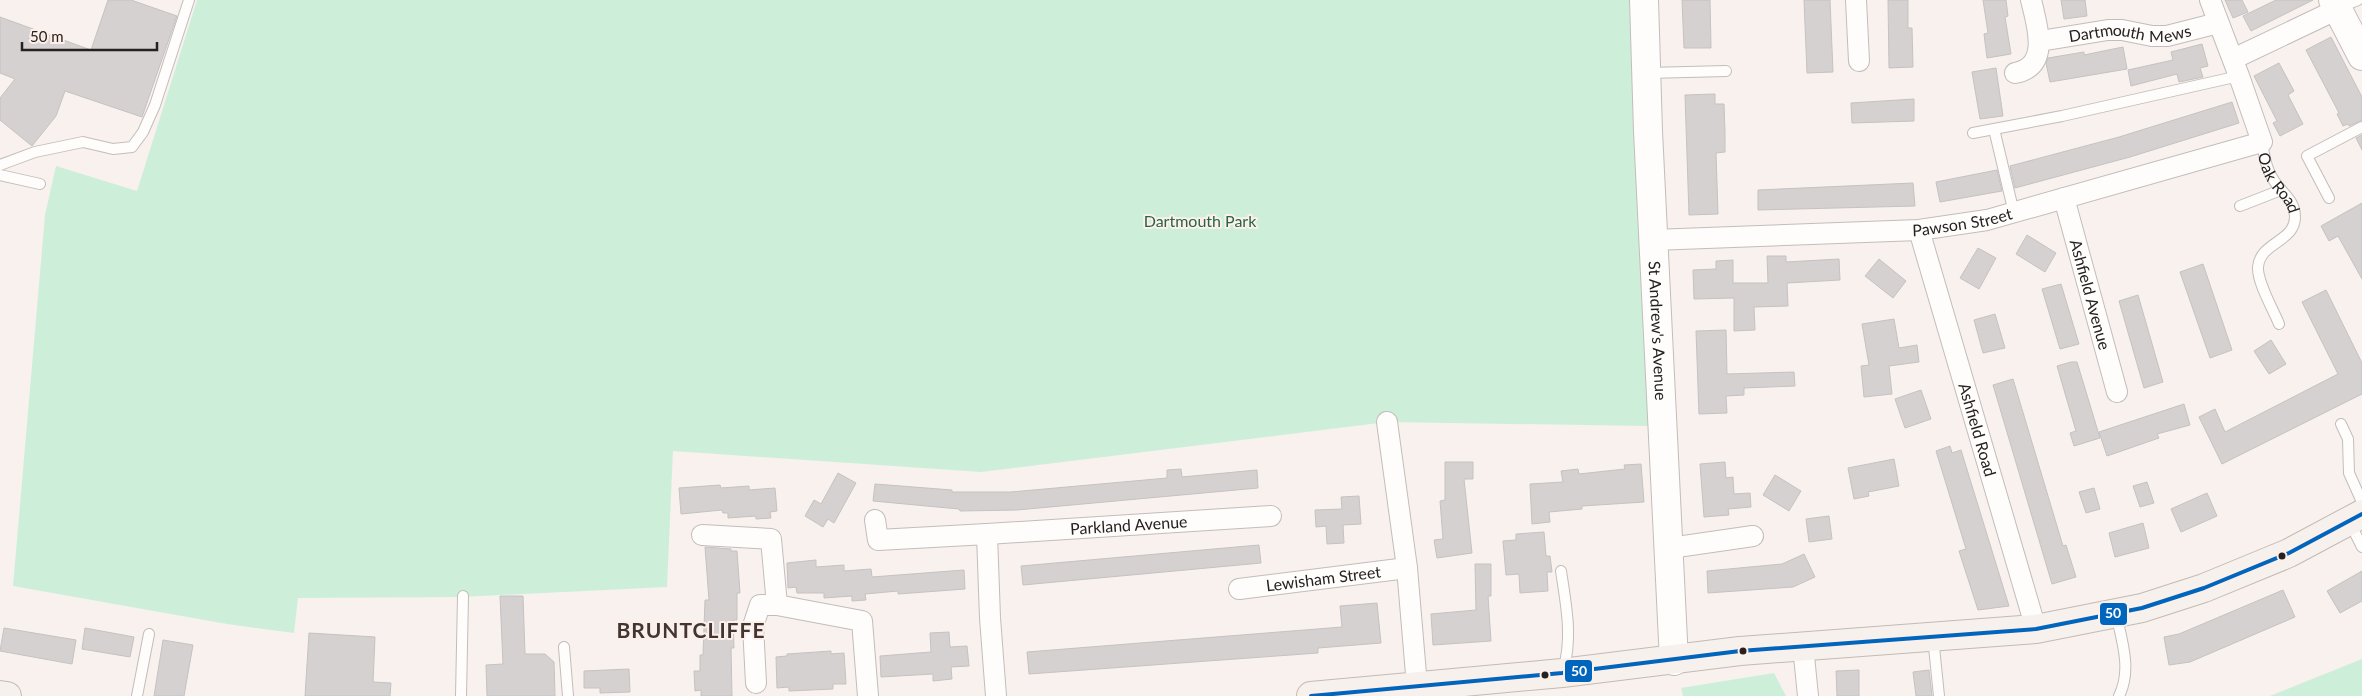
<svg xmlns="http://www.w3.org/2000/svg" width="2362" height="696" font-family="Lato,sans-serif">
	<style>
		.green { fill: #cdefda }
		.building { fill: #d5d1d1; stroke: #c5c2c2 }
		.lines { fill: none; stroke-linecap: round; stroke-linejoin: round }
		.lane-casing { stroke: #c3bdba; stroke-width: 12 }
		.street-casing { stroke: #c3bdba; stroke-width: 22 }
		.secondary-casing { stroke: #c3bdba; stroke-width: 30 }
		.primary-casing { stroke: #c4bab3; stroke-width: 30 }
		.lane { stroke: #fefdfc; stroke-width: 10 }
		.street { stroke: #fefdfc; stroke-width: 20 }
		.secondary { stroke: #fefdfc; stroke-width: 28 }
		.primary { stroke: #f6f1ed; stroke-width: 28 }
		.bus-1-casing { stroke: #fdefe9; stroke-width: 8 }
		.bus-1 { stroke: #0065bd; stroke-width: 4 }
		.bus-dot { fill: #26211f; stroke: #fdefe9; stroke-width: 2 }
		.labels { text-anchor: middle; stroke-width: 4; stroke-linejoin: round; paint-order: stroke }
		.street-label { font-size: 16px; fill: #26211f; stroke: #fdefe9 }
		.park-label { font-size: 16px; fill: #246649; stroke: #fdefe9 }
		.district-label { font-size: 21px; font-weight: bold; letter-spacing: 1px; fill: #413631; stroke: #fdefe9 }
		.line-badge { stroke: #fdefe9; stroke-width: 2 }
		.badge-label { font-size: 14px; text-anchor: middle; font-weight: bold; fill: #fff }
	</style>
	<rect width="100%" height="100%" fill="#f8f1ee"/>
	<g class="green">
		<polygon points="197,0 1629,0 1648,426 1387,422 981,472 673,451 667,587 461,597 298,598 294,633 227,624 13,586 45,215 56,166 137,191"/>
		<polygon points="2362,659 2362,696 2270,696"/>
		<polygon points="1774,673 1786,696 1683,696 1681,688"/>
	</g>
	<g class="building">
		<polygon points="108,0 131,0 177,16 142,117 65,91 56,116 32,146 0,120 0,98 15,79 0,73 0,17 91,50"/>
		<polygon points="1682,0 1710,0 1711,48 1684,48"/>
		<polygon points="1804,0 1830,0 1833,72 1807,73"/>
		<polygon points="1888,0 1908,0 1908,28 1912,28 1913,67 1889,68"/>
		<polygon points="1983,0 2006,0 2008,16 2005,17 2011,54 1987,58 1984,34 1988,33"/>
		<polygon points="2061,0 2085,0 2087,16 2064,19"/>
		<polygon points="2225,0 2242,0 2248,12 2233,18"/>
		<polygon points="2276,0 2313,0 2251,31 2243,16"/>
		<polygon points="2331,37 2362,97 2362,120 2349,126 2348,124 2343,126 2337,114 2339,113 2306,50"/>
		<polygon points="2202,44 2208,66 2200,68 2203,77 2179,82 2177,74 2131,86 2128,70 2173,60 2171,52"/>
		<polygon points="2123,47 2127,69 2050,82 2046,63 2048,58 2084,52 2084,55"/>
		<polygon points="2279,63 2294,91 2288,95 2303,124 2280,136 2273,123 2277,121 2254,76"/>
		<polygon points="1996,68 2003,116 1980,119 1972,72"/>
		<polygon points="1715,94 1715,104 1724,104 1725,133 1725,152 1716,153 1718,214 1689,215 1685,95"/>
		<polygon points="1914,99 1914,121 1852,123 1851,103"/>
		<polygon points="2232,102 2239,123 2130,157 2015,188 2010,166 2119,137"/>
		<polygon points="2362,135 2362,150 2356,138"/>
		<polygon points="1997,170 2002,191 1940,202 1936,182"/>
		<polygon points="1913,183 1915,206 1758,210 1758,190"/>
		<polygon points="2362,203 2362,279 2338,236 2329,241 2321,226"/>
		<polygon points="2027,235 2056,253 2045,272 2016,254"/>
		<polygon points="1978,248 1996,258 1979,289 1960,278"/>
		<polygon points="1767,256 1786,256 1786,262 1839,259 1840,280 1787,283 1788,306 1754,307 1755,330 1734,331 1734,298 1694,299 1693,270 1716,269 1716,261 1733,260 1733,283 1768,283"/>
		<polygon points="1879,259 1906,281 1893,298 1865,276"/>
		<polygon points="2203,264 2232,350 2210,358 2180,272"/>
		<polygon points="2061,284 2079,344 2060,349 2042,289"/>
		<polygon points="2326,290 2362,363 2362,394 2222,464 2199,417 2215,409 2225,432 2338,374 2302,302"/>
		<polygon points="2138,295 2163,382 2144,388 2119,301"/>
		<polygon points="1995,314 2005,348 1983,353 1974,320"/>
		<polygon points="1894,319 1899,348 1917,345 1919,362 1889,366 1892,394 1864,397 1861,366 1869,365 1862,324"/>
		<polygon points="1726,330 1727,374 1794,372 1795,386 1744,388 1744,395 1726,396 1727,413 1699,414 1696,331"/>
		<polygon points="2271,340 2286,364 2269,374 2254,351"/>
		<polygon points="2071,362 2077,362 2100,438 2074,446 2070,433 2076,431 2057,366"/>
		<polygon points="2013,379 2063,546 2066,545 2076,577 2052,584 1993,385"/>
		<polygon points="1921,390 1931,419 1905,428 1895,399"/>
		<polygon points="2184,404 2190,425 2157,434 2159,438 2107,456 2099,432"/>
		<polygon points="1950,446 1952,453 1961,450 2009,606 1978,610 1959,551 1966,549 1936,451"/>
		<polygon points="1894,459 1899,486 1868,492 1869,496 1854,499 1848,468"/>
		<polygon points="1445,462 1473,462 1473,479 1464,479 1472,553 1437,558 1434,540 1443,539 1440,501 1445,500"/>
		<polygon points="1725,462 1726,478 1733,477 1734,494 1750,493 1751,507 1728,509 1729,515 1704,517 1700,464"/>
		<polygon points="1641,464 1644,502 1582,506 1582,509 1549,512 1550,522 1532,524 1530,484 1563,482 1561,471 1578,469 1579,474 1625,469 1624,465"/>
		<polygon points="1181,469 1182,477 1257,470 1258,488 1017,510 960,511 959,509 873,501 875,484 952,490 952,492 1011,492 1167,478 1167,470"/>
		<polygon points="838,473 856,483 834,523 828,519 823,527 805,516 814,500 821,504"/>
		<polygon points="1775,475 1801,491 1789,511 1763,495"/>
		<polygon points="2147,482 2154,503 2140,507 2133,486"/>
		<polygon points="720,485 721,488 749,486 749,490 775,488 777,511 770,512 771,518 756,519 756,516 728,518 728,513 723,513 722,510 681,514 679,488"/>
		<polygon points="2094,488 2100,509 2086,513 2079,492"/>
		<polygon points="2207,493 2217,516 2181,532 2171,509"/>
		<polygon points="1359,496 1361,524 1343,525 1344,543 1327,544 1326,526 1316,527 1315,510 1342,509 1341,497"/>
		<polygon points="1829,516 1832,539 1809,542 1806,519"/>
		<polygon points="2143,523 2149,548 2115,557 2109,533"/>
		<polygon points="1544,532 1546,556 1550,556 1552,572 1547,572 1548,591 1520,593 1519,574 1506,575 1503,541 1516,540 1516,534"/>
		<polygon points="1259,545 1261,563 1023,585 1021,566"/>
		<polygon points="705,547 731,549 731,551 737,551 740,593 737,593 737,620 733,620 734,648 731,648 732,696 701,696 701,690 695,691 694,671 700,671 700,655 703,655 705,600 709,600"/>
		<polygon points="1804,554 1815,577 1793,587 1708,593 1707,571 1782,564"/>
		<polygon points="816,560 816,567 844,565 844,571 871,569 872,577 964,570 965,589 898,594 898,591 865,594 866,600 852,601 852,596 824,598 824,593 797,593 796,587 788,588 787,563"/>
		<polygon points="1475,564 1491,564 1491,596 1488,596 1491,641 1433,645 1431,614 1476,610"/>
		<polygon points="2362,571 2362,601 2340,613 2327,591"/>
		<polygon points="2283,590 2295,617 2190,662 2169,665 2164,637 2179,634"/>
		<polygon points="500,596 523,596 525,654 545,654 554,662 555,696 487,696 486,665 503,664"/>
		<polygon points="1377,603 1381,643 1318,648 1318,653 1029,674 1027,652 1342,627 1340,606"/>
		<polygon points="4,628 76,640 72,664 0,651"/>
		<polygon points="85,628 134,637 130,657 82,649"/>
		<polygon points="949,632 950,647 967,646 969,666 951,667 952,679 933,681 933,674 881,677 880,656 931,652 930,633"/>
		<polygon points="309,633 375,637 373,682 391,683 390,696 305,696"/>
		<polygon points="163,640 193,645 184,696 154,696"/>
		<polygon points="831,651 831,654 844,653 846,684 833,684 833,689 789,691 789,687 777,688 776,657 787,656 787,654"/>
		<polygon points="629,669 630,692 600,693 600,688 584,688 584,671"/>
		<polygon points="1859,670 1859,696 1837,696 1836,671"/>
		<polygon points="1929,670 1932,696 1916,696 1913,672"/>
	</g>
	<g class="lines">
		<defs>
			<g id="lane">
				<polyline points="2338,8 2358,0"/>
				<polyline points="1648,73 1726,71"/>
				<polyline points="1994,129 2014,213"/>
				<polyline points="1973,133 2062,116 2239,76"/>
				<path id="s1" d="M2262,142c2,13 4,26 11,37 8,14 22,20 22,38 0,25 -35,25 -37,50 -1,15 15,42 21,57"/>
				<polyline points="0,165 35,152 83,142 113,149 132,147 143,132 155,105 189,0"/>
				<polyline points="0,175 40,184"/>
				<polyline points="2329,198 2307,156 2362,127"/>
				<polyline points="2240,206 2281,190"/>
				<polyline points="2341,424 2348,439 2349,473 2362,502"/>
				<polyline points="2349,521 2362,547"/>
				<path d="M1561,571c5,34 12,66 2,100"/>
				<path d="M2116,614c6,27 16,56 3,82"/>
				<polyline points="1933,637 1939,696"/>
				<polyline points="564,647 568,696"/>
				<polyline points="137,696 149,634"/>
				<polyline points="461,696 463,596"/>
			</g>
			<g id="street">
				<polyline points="1856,0 1859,61"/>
				<path id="s2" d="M2040,41l68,-11h14l30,6h15l51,-13"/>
				<polyline points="2233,59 2338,9"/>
				<path d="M2015,73c36,-7 22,-48 16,-73"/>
				<path id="s3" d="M2064,198l53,194"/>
				<path id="s4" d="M1919,230l117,399"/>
				<path id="s5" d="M1653,240l266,-10 68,-10 275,-78 -23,-66 -29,-76"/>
				<polyline points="1387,422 1407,568 1417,686"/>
				<polyline points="875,520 878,540 987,534 990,618 996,696"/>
				<path id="s6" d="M987,534l284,-18"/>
				<polyline points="702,535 771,539 777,605"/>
				<polyline points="1670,548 1753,536"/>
				<path id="s7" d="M1239,589l168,-21"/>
				<polyline points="1803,646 1808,696"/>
				<polyline points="756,683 753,626 760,605 777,605 862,621 868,696"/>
			</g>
			<g id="secondary">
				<path id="s8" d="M1644,0l4,131 26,530"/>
				<polyline points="2333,0 2362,56"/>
			</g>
			<g id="primary">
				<polyline points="0,695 7,696"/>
				<polyline points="1311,696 1562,673 1740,651 2036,629 2142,608 2204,588 2289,553 2362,514"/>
			</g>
		</defs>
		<use href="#lane" class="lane-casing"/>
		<use href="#street" class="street-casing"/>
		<use href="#secondary" class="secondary-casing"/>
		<use href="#primary" class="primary-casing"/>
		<use href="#lane" class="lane"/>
		<use href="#street" class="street"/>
		<use href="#secondary" class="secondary"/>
		<use href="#primary" class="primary"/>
		<defs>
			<polyline id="bus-1" points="1311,696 1562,673 1740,651 2036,629 2142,608 2204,588 2289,553 2362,514"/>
		</defs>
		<use href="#bus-1" class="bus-1-casing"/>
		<use href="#bus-1" class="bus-1"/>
	</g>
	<g class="bus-dot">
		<circle cx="2282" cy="556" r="4.5"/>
		<circle cx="1743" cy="651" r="4.5"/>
		<circle cx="1545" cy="675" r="4.5"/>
	</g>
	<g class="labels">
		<g class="street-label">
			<text dy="6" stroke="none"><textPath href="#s2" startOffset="91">Dartmouth Mews</textPath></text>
			<text dy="6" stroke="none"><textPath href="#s1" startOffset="45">Oak Road</textPath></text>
			<text dy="6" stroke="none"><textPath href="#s5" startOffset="310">Pawson Street</textPath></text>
			<text dy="6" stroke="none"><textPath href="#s3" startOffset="100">Ashfield Avenue</textPath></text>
			<text dy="6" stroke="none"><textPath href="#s8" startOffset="331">St Andrew's Avenue</textPath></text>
			<text dy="6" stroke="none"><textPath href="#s4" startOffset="208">Ashfield Road</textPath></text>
			<text dy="6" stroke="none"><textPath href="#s6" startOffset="142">Parkland Avenue</textPath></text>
			<text dy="6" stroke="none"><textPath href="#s7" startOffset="85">Lewisham Street</textPath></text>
		</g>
		<g class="park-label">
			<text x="1200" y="227">Dartmouth Park</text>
		</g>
		<g class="district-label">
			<text x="691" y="638">BRUNTCLIFFE</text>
		</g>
	</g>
	<g class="line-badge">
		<rect x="2099" y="602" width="29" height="24" rx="5" fill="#0065bd"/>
		<rect x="1564" y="659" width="29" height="24" rx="5" fill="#0065bd"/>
	</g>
	<g class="badge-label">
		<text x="2113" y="618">50</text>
		<text x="1579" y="676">50</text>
	</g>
	<path d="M22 42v8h135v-8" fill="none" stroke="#26211f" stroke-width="2.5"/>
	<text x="30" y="42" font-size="15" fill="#26211f" stroke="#fdefe9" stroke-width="4" paint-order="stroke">50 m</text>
</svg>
